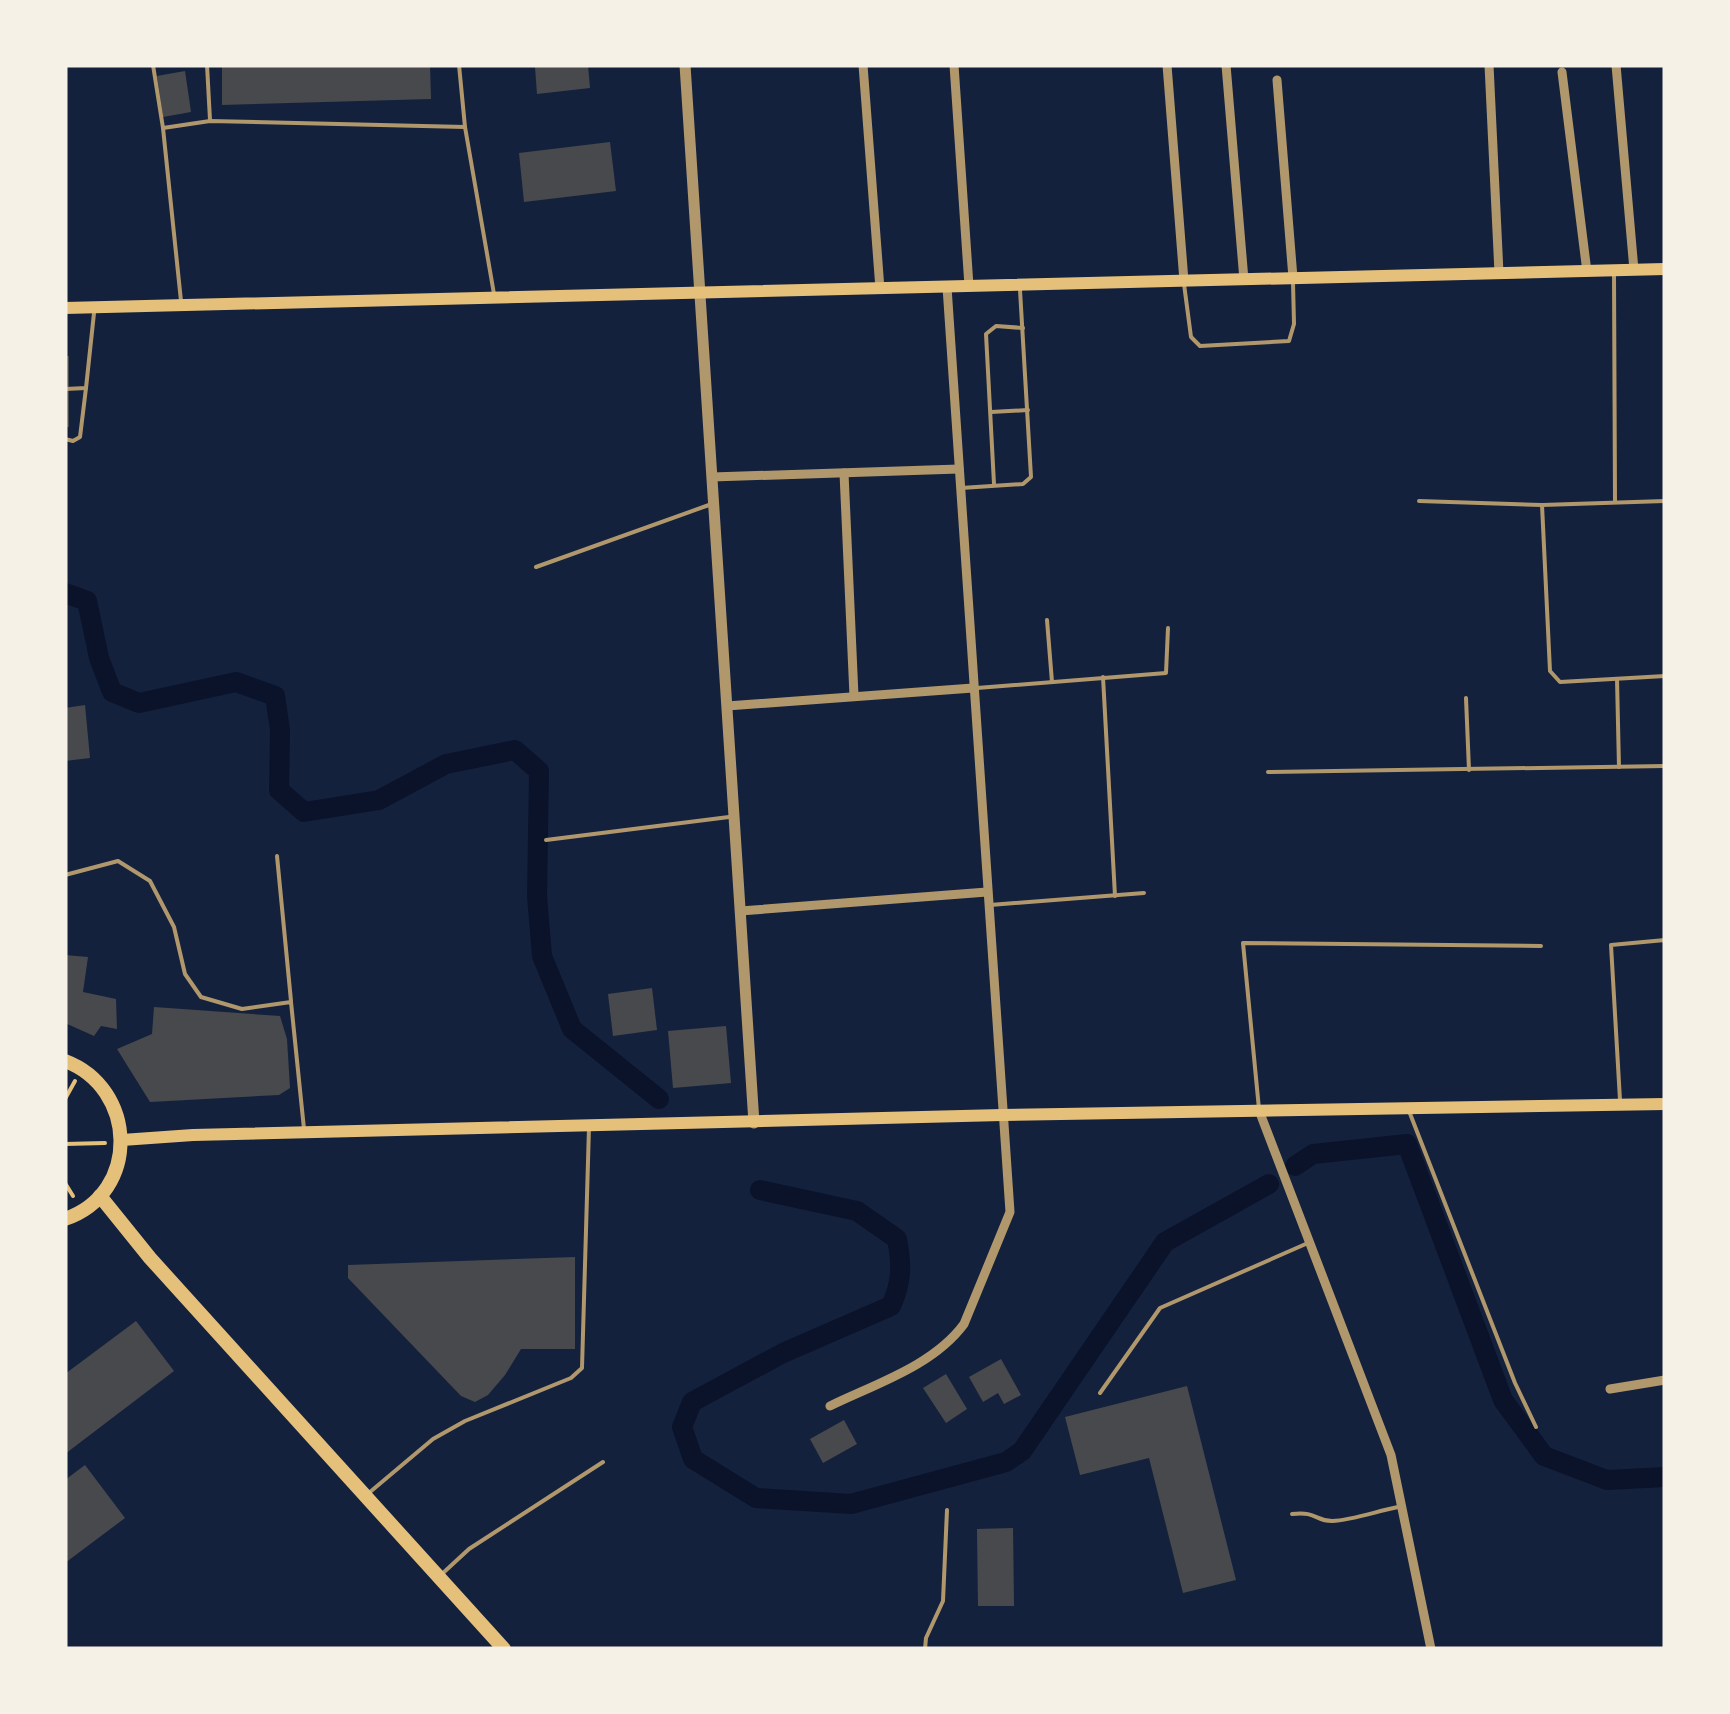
<svg xmlns="http://www.w3.org/2000/svg" width="1730" height="1714" viewBox="0 0 1730 1714" font-family="Helvetica,sans-serif">
<style>
.lines{fill:none;stroke-linecap:round;stroke-linejoin:round}
.canal{stroke:#0b132b;stroke-width:20}
.building{fill:#48494c}
.path{stroke:#e5c07b;stroke-width:4}
.service{stroke:#b1986c;stroke-width:4}
.minor{stroke:#b1986c;stroke-width:9}
.tertiary{stroke:#b1986c;stroke-width:11}
.secondary{stroke:#e5c07b;stroke-width:12}
.primary{stroke:#e5c07b;stroke-width:14}
</style>
<rect width="100%" height="100%" fill="#14213d"/>
<g class="lines">
<!-- canal -->
<g class="canal">
<polyline points="65,593 87,601 99,658 112,692 139,703 236,682 275,696 280,730 279,790 304,812 379,800 446,764 515,750 539,771 537,896 542,956 572,1029 659,1099"/>
<polyline points="1295,1166 1313,1154 1407,1144 1503,1400 1544,1456 1607,1480 1665,1477"/>
<path d="M 760,1190 L 857,1211 L 897,1239 C 902,1265 902,1282 891,1306 L 783,1353 L 692,1402 L 682,1427 L 693,1459 L 756,1498 L 851,1504 L 1006,1462 L 1022,1451 L 1165,1242 L 1269,1184"/>
</g>
</g>
<!-- building -->
<g class="building">
<polygon points="222,65 430,65 431,99 222,105"/>
<polygon points="555,65 588,65 590,88 537,94 535,67"/>
<polygon points="185,71 191,112 163,117 157,76"/>
<polygon points="610,142 616,191 524,202 519,153"/>
<rect x="65" y="356" width="4" height="71"/>
<polygon points="85,705 90,758 65,761 65,708"/>
<polygon points="65,955 88,957 83,992 116,999 117,1029 101,1026 94,1036 65,1023"/>
<polygon points="652,988 657,1030 613,1036 608,994"/>
<polygon points="154,1007 280,1016 287,1039 290,1088 279,1095 150,1102 117,1049 152,1034"/>
<polygon points="726,1026 731,1083 673,1088 668,1031"/>
<polygon points="575,1257 575,1349 521,1349 505,1375 488,1395 475,1402 461,1396 348,1278 348,1265"/>
<polygon points="136,1321 174,1371 65,1454 65,1374"/>
<polygon points="1001,1359 1021,1395 1004,1404 998,1393 983,1402 969,1377"/>
<polygon points="946,1374 967,1409 946,1423 923,1388"/>
<polygon points="1187,1386 1236,1580 1183,1593 1149,1458 1080,1475 1065,1417"/>
<polygon points="844,1420 857,1444 823,1463 810,1439"/>
<polygon points="85,1465 125,1518 65,1563 65,1480"/>
<polygon points="1013,1528 1014,1606 978,1606 977,1529"/>
</g>
<g class="lines">
<!-- path -->
<g class="path">
<polyline points="65,1099 75,1081"/>
<polyline points="65,1144 105,1143"/>
<polyline points="65,1183 73,1196"/>
</g>
<!-- service -->
<g class="service">
<polyline points="153,65 163,128"/>
<polyline points="207,65 210,120"/>
<polyline points="465,127 494,294"/>
<polyline points="1614,275 1615,501"/>
<polyline points="1184,284 1191,337 1200,346 1289,341 1294,324 1293,283"/>
<polyline points="181,301 163,128 210,121 465,127 459,65"/>
<polyline points="65,389 86,388 94,313"/>
<polyline points="991,412 1028,410"/>
<polyline points="65,439 73,441 80,437 86,388"/>
<polyline points="994,484 986,334 996,326 1023,328"/>
<polyline points="961,488 1023,484 1031,477 1020,290"/>
<polyline points="1419,501 1542,505 1665,501"/>
<polyline points="1542,505 1550,671 1560,682 1665,676"/>
<polyline points="536,567 709,505"/>
<polyline points="1047,620 1052,682"/>
<polyline points="1103,677 1115,896"/>
<polyline points="1617,679 1619,767"/>
<polyline points="977,688 1166,673 1168,628"/>
<polyline points="1466,698 1469,770"/>
<polyline points="1268,772 1665,766"/>
<polyline points="546,840 729,817"/>
<polyline points="277,856 291,1001"/>
<polyline points="65,875 118,861 150,881 174,927 185,974 201,997 242,1009 291,1002 304,1129"/>
<polyline points="990,905 1144,893"/>
<polyline points="1620,1100 1611,945 1665,940"/>
<polyline points="1259,1109 1243,943 1541,946"/>
<polyline points="1409,1111 1515,1383 1536,1427"/>
<polyline points="1100,1393 1160,1308 1308,1243"/>
<polyline points="370,1492 433,1439 465,1421 571,1378 582,1368 589,1127"/>
<path d="M 1292,1514 C 1317,1511 1315,1521 1332,1521 C 1353,1520 1377,1511 1398,1507"/>
<polyline points="443,1573 469,1549 603,1462"/>
<polyline points="925,1649 926,1638 943,1601 947,1510"/>
</g>
<!-- minor -->
<g class="minor">
<polyline points="863,65 880,289"/>
<polyline points="954,65 969,286"/>
<polyline points="1167,65 1184,281"/>
<polyline points="1226,65 1244,280"/>
<polyline points="1489,65 1499,273"/>
<polyline points="1616,65 1634,270"/>
<polyline points="1562,72 1587,272"/>
<polyline points="1277,80 1293,278"/>
<polyline points="844,473 854,696"/>
<polyline points="712,477 959,469"/>
<polyline points="727,706 973,688"/>
<polyline points="740,911 987,892"/>
<polyline points="1260,1113 1391,1455 1431,1649"/>
<polyline points="1610,1389 1665,1380"/>
<path d="M 830,1406 C 875,1384 933,1366 964,1324 L 1010,1212 L 947,287"/>
</g>
<!-- tertiary -->
<polyline class="tertiary" points="685,65 754,1123"/>
<!-- secondary -->
<g class="secondary">
<polyline points="65,308 1665,269"/>
<polyline points="122,1140 193,1135 1002,1115 1665,1104"/>
</g>
<!-- primary -->
<g class="primary">
<path d="M 65,1061 C 137,1088 141,1193 65,1219"/>
<polyline points="100,1196 150,1258 504,1649"/>
</g>
</g>
<!-- border -->
<rect width="1730" height="1714" fill="none" stroke="#f6f1e7" stroke-width="135"/>
</svg>
